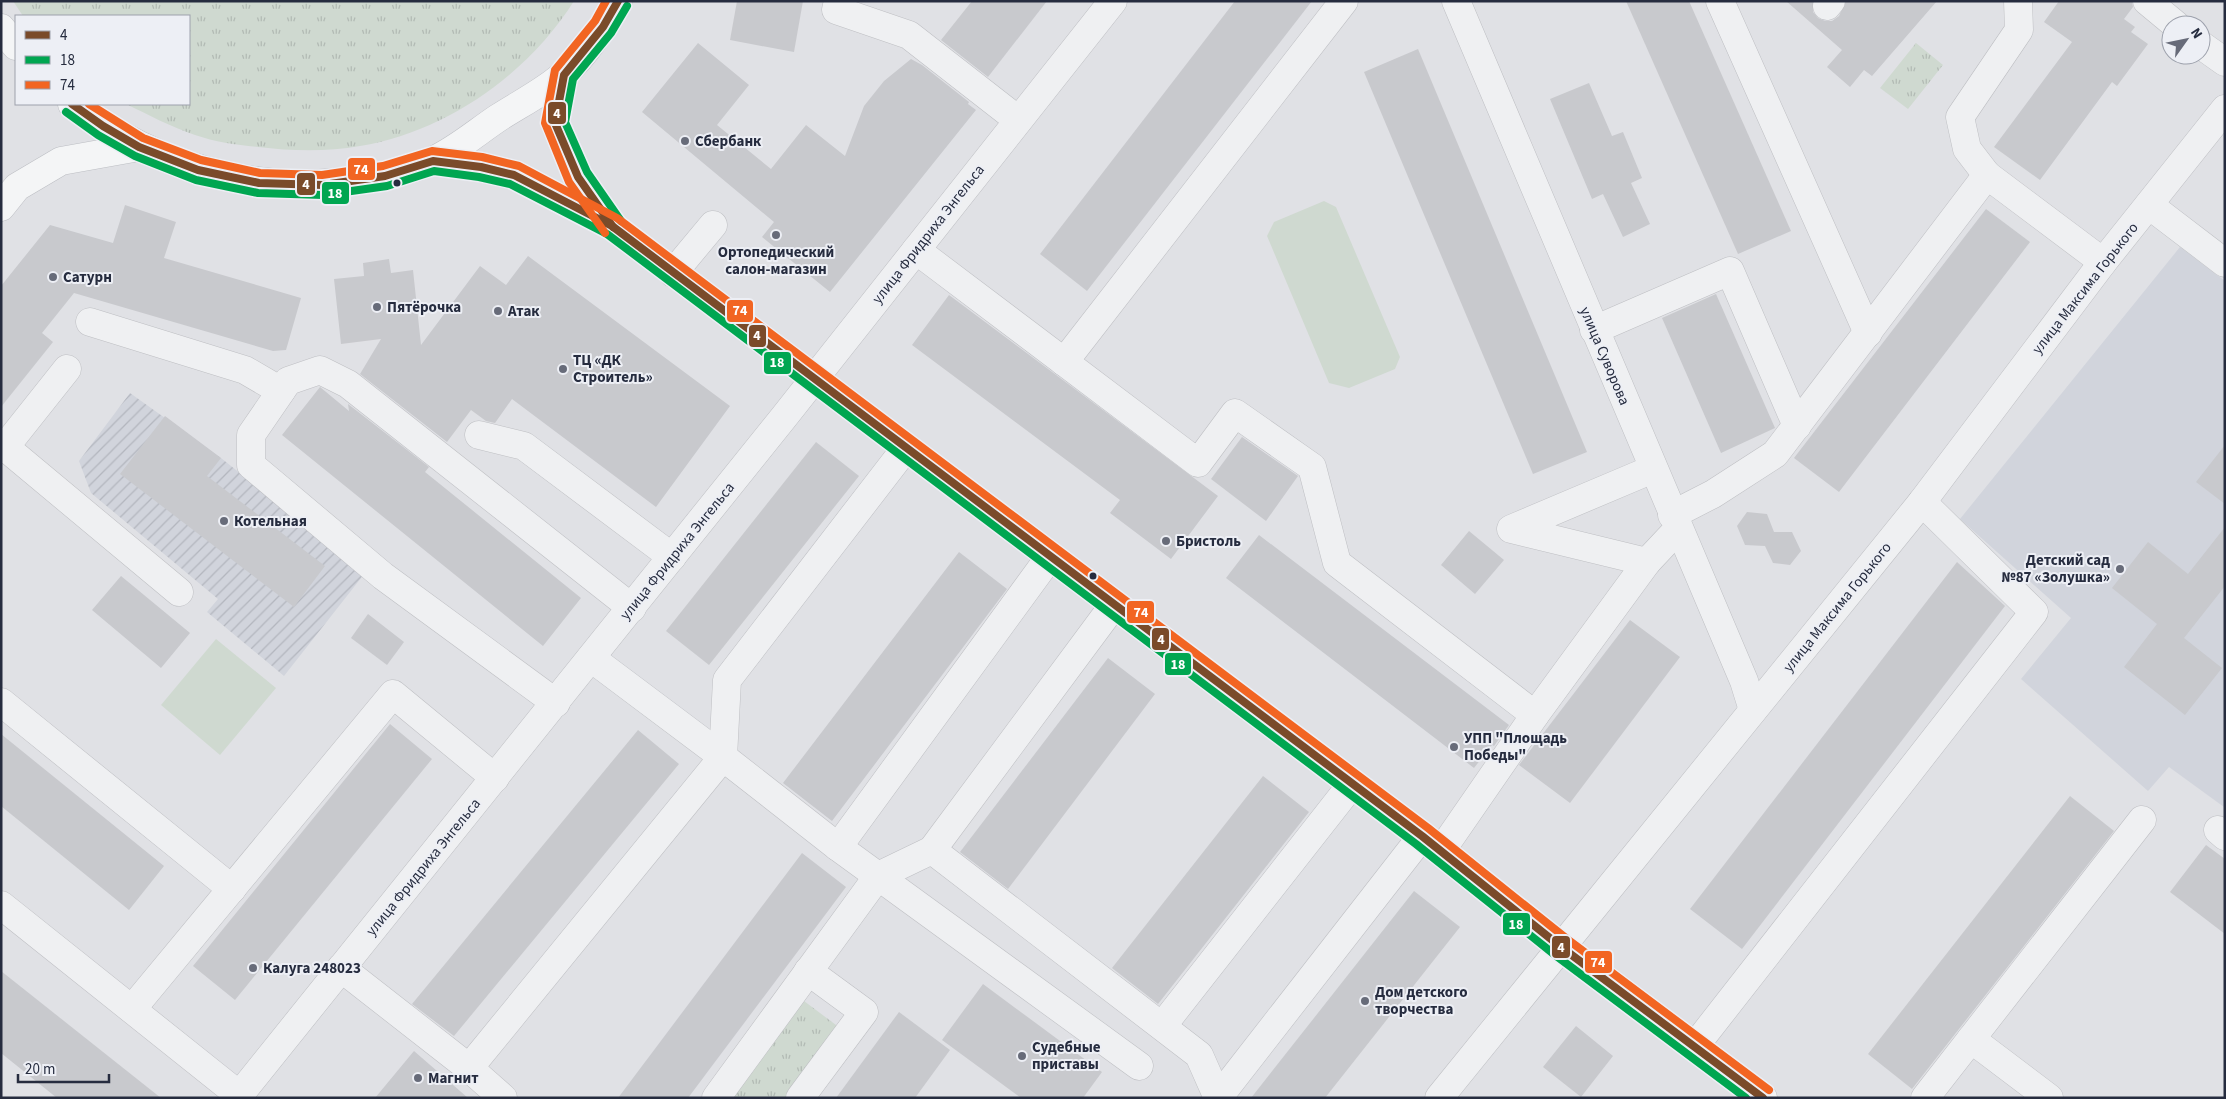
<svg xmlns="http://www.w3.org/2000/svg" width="2226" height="1099" viewBox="0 0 2226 1099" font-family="'Source Sans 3',sans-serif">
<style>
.built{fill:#d1d4dc}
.industrial{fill:url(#industrial-furrows)}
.grass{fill:url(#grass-tufts)}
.garden{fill:#cfd9d0}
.building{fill:#c8c9cd}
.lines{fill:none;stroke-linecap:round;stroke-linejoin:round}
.minor-casing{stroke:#bebfc3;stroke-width:29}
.major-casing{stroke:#bcbec3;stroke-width:29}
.minor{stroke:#eff0f2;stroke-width:28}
.major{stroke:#f4f5f6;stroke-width:28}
.bus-1-casing{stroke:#edeff5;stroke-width:11}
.bus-2-casing{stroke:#edeff5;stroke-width:11}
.bus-3-casing{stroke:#edeff5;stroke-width:11}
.bus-1{stroke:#7a4b2a;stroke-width:8}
.bus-2{stroke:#00a651;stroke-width:8}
.bus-3{stroke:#f26522;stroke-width:8}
.poi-dot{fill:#676b79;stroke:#edeff5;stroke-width:2}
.bus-dot{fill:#262c3f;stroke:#edeff5;stroke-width:2}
.labels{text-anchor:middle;stroke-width:4;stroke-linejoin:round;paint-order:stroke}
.poi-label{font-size:15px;font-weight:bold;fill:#262c3f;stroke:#edeff5;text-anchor:start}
.street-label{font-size:15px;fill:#262c3f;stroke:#edeff5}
.line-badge{stroke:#edeff5;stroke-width:2}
.badge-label{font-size:14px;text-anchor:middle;font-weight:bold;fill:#fff}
</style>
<defs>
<pattern id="industrial-furrows" width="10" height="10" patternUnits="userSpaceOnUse" patternTransform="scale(1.25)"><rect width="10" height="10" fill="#d1d4dc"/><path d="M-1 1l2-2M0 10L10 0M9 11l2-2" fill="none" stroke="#b3b6be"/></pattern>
<pattern id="grass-tufts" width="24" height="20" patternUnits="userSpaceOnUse" patternTransform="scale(1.25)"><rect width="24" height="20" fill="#cfd9d0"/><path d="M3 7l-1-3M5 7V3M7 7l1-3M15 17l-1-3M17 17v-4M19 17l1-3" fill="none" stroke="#b2bab4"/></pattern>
</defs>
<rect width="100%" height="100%" fill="#e0e1e5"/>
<!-- built -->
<polygon class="built" points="2180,247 2225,281 2224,807 2169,767 2148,791 2021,679 2071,618 1960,519"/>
<!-- industrial -->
<polygon class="industrial" points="130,393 221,458 365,573 284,676 207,612 218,599 91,493 79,461"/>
<!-- grass -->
<g class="grass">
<path d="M 13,1 L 574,1 C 528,74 446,132 360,146 C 327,152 291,151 258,147 C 237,145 215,142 195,135 C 171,127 149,115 126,104 L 189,104 L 189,16 L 23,16 Z"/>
<polygon points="1916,43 1943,65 1908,109 1880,88"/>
<polygon points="804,1001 840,1028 786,1098 730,1098"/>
</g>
<!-- garden -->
<g class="garden">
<polygon points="1324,201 1336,207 1400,357 1395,369 1349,388 1329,383 1267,236 1274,222"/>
<polygon points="216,639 276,688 220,755 161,705"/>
</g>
<!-- building -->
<g class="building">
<polygon points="737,1 803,1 794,52 730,40"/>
<polygon points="972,1 1047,1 988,77 941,40"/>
<polygon points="1235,1 1312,1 1087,291 1040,254"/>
<polygon points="1626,1 1689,1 1791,231 1738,254"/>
<polygon points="1786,1 1813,1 1813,12 1818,18 1825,21 1832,21 1839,16 1846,1 1937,1 1872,76 1864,70 1850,87 1827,67 1842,50"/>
<polygon points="2059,1 2132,1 2133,7 2124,19 2135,27 2131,32 2148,44 2117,86 2112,82 2040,180 1994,147 2072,42 2044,22"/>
<polygon points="698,43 749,85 717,125 771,169 806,125 845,156 864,106 884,81 911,59 922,65 969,102 968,104 976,110 830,292 762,237 774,222 642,112"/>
<polygon points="1418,49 1587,452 1533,474 1364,72"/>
<polygon points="1589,83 1612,136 1623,132 1642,178 1631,183 1650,224 1623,237 1603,194 1592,199 1550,99"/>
<polygon points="125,205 176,222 164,258 301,298 286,350 273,351 74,293 42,333 53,342 1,407 1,286 50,225 113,243"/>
<polygon points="1986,209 2030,242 1839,492 1794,458"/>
<polygon points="528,256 730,406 656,507 512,399 495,423 486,421 471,410 447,442 360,374 381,339 341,344 334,279 364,276 363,263 389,259 391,273 413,270 421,345 480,266 506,285"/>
<polygon points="1716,294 1775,428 1721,453 1662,318"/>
<polygon points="949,295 1218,496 1171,559 1110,513 1120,500 912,345"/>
<polygon points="320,387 349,411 348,404 429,467 425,472 581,598 543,646 282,435"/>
<polygon points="165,416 221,458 207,476 325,566 294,607 120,474"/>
<polygon points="1242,437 1298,476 1266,521 1211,479"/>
<polygon points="816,442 859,476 709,665 666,631"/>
<polygon points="2225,445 2225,504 2196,482"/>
<polygon points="1747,512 1767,514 1774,532 1792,532 1801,551 1790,565 1773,563 1765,546 1745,545 1737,526"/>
<polygon points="2225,527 2225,586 2184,638 2222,668 2185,715 2124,667 2157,624 2112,588 2148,542 2188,574"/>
<polygon points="1469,531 1504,560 1475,594 1441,565"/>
<polygon points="1259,535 1509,725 1494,746 1492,745 1474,768 1226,578"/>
<polygon points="959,552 1007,589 832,821 783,783"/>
<polygon points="1957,562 2005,606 1742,949 1690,909"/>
<polygon points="121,576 190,633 161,668 92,610"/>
<polygon points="368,614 404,642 387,665 351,638"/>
<polygon points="1630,620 1680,657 1570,803 1519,765"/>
<polygon points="1108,658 1155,694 1008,889 960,852"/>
<polygon points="390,724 432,759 235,1000 193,966"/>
<polygon points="638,730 679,764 454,1036 412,1004"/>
<polygon points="1,734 164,866 129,910 1,806"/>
<polygon points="1263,776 1309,812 1158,1004 1112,968"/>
<polygon points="2070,796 2114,831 1912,1089 1868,1054"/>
<polygon points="2206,845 2225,859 2225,934 2170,892"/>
<polygon points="802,853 846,887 688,1098 618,1098"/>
<polygon points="1414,891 1460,927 1325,1098 1251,1098"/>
<polygon points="1,971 161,1098 57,1098 1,1053"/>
<polygon points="983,984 1102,1072 1083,1098 1021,1098 942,1040"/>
<polygon points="899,1012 950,1050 915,1098 836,1098"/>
<polygon points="1576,1026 1613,1056 1581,1097 1543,1067"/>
<polygon points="414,1051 468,1098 375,1098"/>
</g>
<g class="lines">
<!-- minor casing -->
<g class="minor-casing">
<g id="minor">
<polyline points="838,1 836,10 909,35 1018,120"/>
<polyline points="1456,1 1744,681 1753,710"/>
<polyline points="1720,1 1868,333"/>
<polyline points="2147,1 2176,25"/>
<polyline points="1827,6 1831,1"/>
<polyline points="2201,45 2225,62"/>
<polyline points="1987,175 1967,149 1960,117 2019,30 2018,1"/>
<polyline points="2149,205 2225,263"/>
<polyline points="916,250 1198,463 1235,413 1312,467 1337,563 1535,715 1441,851"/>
<polyline points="673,273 713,225"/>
<polyline points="90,322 245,370 281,391"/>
<polyline points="1594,330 1730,271 1797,426"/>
<polyline points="1064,362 1344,1"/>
<polyline points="479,435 524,446 672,557"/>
<polyline points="5,447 67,369"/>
<polyline points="1,449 5,447 179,592"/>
<polyline points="905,449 727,680 723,757 838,847 1139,1066"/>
<polyline points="1672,515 1713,494 1775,454 1987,175 2103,262"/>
<polyline points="1647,562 1511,529 1653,469"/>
<polyline points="1,702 232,889"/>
<polyline points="556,703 383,576 251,465 251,435 288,381 320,370 348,384 632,608"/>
<polyline points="1535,715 1647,562 1678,529"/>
<polyline points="2218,830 2225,836"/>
<polyline points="838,847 1049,558"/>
<polyline points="932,850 1199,1055 1218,1098"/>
<polyline points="1,905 239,1095"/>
<polyline points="341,968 469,1068 723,757 591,658"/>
<polyline points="132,1009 393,694 495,778"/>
<polyline points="1163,1025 1352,784"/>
<polyline points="1971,1039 2049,1098"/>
<polyline points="1695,1046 2034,612 1922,502"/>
<polyline points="469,1068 503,1098"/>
<polyline points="237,1098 784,417 1113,1"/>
<polyline points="716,1098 878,876 932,850 1113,606"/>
<polyline points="800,1098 864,1012 808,971"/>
<polyline points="1218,1098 1422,836"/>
<polyline points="1439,1098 1922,502 2103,262 2225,109"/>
<polyline points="1925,1098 2142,820"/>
</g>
</g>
<!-- major casing -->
<g class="major-casing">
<g id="major">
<polyline points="1,28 16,46"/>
<polyline points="564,75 555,123 578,177 610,223"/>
<path d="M 72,104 C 157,166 250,195 355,180 C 381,176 408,172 432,161 C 455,151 477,132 498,118 C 518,105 549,89 564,74 C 586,54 603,27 618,1"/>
<polyline points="433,161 481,167 514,175 612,226 1422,836 1561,947 1604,978 1763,1098"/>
<polyline points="1,207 17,187 61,161 139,147"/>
</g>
</g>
<!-- minor -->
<use href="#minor" class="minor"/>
<!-- major -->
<use href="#major" class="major"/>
<!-- bus-1 casing -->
<g class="bus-1-casing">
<g id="bus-1">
<polyline points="72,104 103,126 139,147 198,170 259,183 323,185 385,176 433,161 481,167 514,175 612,226 1422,836 1561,947 1763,1098"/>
<polyline points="613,227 578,177 555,123 564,75 603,27 618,1"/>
</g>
</g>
<!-- bus-2 casing -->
<g class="bus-2-casing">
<g id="bus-2">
<polyline points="66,112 98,135 135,156 196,180 258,193 323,195 387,186 434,171 479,177 510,184 607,234 1416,844 1555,955 1746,1098"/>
<polyline points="621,221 587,172 565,122 573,79 611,33 627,6"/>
</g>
</g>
<!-- bus-3 casing -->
<g class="bus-3-casing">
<g id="bus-3">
<polyline points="89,104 143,138 201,160 260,173 322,175 383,166 432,151 482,157 519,166 617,218 1428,828 1567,939 1769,1090"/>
<polyline points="605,233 569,182 545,123 555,70 595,21 606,1"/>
</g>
</g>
<!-- bus-1 -->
<use href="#bus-1" class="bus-1"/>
<!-- bus-2 -->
<use href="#bus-2" class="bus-2"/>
<!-- bus-3 -->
<use href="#bus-3" class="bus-3"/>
</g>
<!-- markers -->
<g class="poi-dot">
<circle cx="685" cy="141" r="5"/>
<circle cx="776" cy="235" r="5"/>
<circle cx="53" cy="277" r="5"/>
<circle cx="377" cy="307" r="5"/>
<circle cx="498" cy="311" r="5"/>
<circle cx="563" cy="369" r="5"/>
<circle cx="224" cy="521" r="5"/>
<circle cx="1166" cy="541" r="5"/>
<circle cx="2120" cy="569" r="5"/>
<circle cx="1454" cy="747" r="5"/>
<circle cx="253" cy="968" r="5"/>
<circle cx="1365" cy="1001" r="5"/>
<circle cx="1022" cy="1056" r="5"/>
<circle cx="418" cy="1078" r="5"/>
</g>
<g class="bus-dot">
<circle cx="397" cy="183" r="4.5"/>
<circle cx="1093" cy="576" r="4.5"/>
</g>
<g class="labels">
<!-- poi labels -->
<g class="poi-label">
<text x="695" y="146">Сбербанк</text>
<text x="776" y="257" text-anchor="middle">Ортопедический<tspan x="776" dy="17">салон-магазин</tspan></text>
<text x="63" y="282">Сатурн</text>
<text x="387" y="312">Пятёрочка</text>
<text x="508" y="316">Атак</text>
<text x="573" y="365">ТЦ «ДК<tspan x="573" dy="17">Строитель»</tspan></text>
<text x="234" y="526">Котельная</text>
<text x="1176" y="546">Бристоль</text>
<text x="2110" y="565" text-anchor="end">Детский сад<tspan x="2110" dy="17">№87 «Золушка»</tspan></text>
<text x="1464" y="743">УПП "Площадь<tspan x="1464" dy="17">Победы"</tspan></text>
<text x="263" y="973">Калуга 248023</text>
<text x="1375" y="997">Дом детского<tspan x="1375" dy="17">творчества</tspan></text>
<text x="1032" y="1052">Судебные<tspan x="1032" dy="17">приставы</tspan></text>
<text x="428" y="1083">Магнит</text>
</g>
<!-- street labels -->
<g class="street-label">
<text transform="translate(928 234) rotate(-52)" y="5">улица Фридриха Энгельса</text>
<text transform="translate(2085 288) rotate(-52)" y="5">улица Максима Горького</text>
<text transform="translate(1605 356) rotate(67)" y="5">улица Суворова</text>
<text transform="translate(677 551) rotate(-51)" y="5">улица Фридриха Энгельса</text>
<text transform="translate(1837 607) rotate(-51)" y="5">улица Максима Горького</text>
<text transform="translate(423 867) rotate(-51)" y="5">улица Фридриха Энгельса</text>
</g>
</g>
<g class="line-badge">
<rect x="547" y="101" width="20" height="24" rx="5" fill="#7a4b2a"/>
<rect x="347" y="157" width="29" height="24" rx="5" fill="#f26522"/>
<rect x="296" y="172" width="20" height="24" rx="5" fill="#7a4b2a"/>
<rect x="321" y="181" width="29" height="24" rx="5" fill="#00a651"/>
<rect x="726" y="299" width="28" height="24" rx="5" fill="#f26522"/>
<rect x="748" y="324" width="19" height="24" rx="5" fill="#7a4b2a"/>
<rect x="763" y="351" width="29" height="24" rx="5" fill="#00a651"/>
<rect x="1126" y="600" width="29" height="24" rx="5" fill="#f26522"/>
<rect x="1151" y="627" width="19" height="24" rx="5" fill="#7a4b2a"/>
<rect x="1164" y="652" width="28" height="24" rx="5" fill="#00a651"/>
<rect x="1502" y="912" width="29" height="24" rx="5" fill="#00a651"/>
<rect x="1551" y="935" width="20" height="24" rx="5" fill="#7a4b2a"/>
<rect x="1584" y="950" width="29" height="24" rx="5" fill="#f26522"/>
</g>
<g class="badge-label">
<text x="557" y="118">4</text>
<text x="361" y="174">74</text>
<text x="306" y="189">4</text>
<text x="335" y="198">18</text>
<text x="740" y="315">74</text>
<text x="757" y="340">4</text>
<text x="777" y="367">18</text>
<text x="1141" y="617">74</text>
<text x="1161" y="644">4</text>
<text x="1178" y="669">18</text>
<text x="1516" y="929">18</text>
<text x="1561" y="952">4</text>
<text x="1598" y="967">74</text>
</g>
<!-- border -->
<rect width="2226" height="1099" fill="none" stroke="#262c3f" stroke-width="5"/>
<!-- legend -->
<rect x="15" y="15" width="175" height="90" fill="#edeff5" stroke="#9da1ac"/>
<rect x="25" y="31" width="25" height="8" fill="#7a4b2a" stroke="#9da1ac"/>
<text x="60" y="40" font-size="15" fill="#262c3f">4</text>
<rect x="25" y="56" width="25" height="8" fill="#00a651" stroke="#9da1ac"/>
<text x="60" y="65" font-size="15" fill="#262c3f">18</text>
<rect x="25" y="81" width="25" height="8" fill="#f26522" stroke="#9da1ac"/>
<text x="60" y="90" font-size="15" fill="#262c3f">74</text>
<!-- north arrow -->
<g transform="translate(2186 40) rotate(57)"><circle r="24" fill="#edeff5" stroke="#9da1ac"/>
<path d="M0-4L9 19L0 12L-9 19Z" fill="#676b79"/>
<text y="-8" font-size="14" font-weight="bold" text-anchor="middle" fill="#262c3f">N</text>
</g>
<!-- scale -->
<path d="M18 1074v8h91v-8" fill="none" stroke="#262c3f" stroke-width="2.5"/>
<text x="25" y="1074" font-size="15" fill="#262c3f" stroke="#edeff5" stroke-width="4" paint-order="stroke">20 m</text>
</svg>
